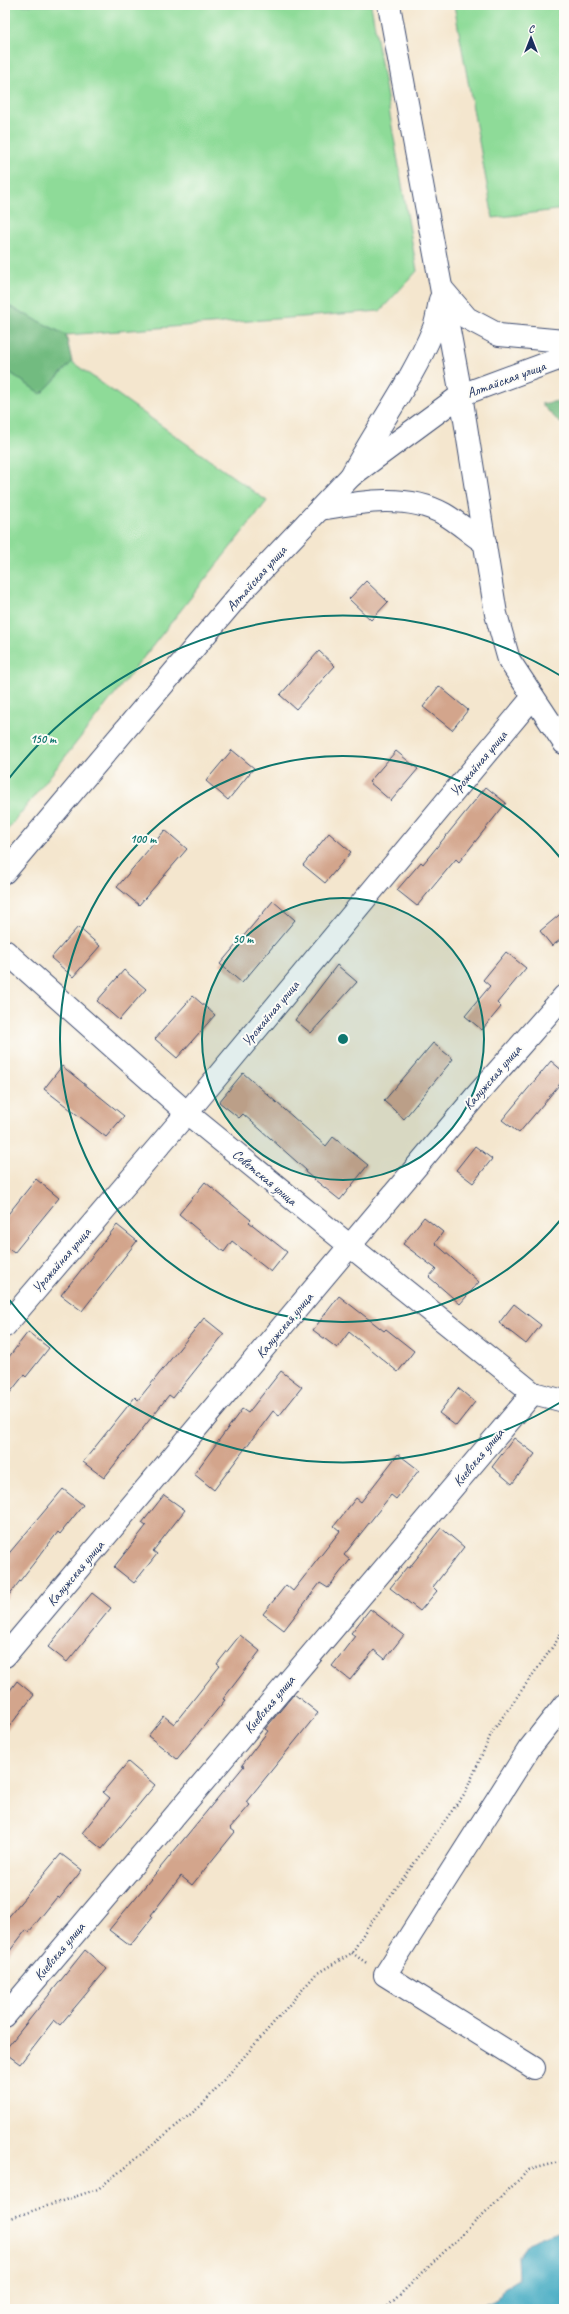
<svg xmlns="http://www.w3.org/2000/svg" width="569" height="2314" viewBox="0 0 569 2314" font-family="Caveat,sans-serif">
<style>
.green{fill:#8edb98;stroke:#54857b}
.forest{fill:#72bb80;stroke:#46756f}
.water{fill:#41a9c1;stroke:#2e6c90}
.building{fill:#d3a58c}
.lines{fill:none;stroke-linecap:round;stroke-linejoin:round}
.minor-casing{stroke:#3c4a6f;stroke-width:24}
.major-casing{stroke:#3c4a6f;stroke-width:24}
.path{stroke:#3c4a6f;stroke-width:2.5;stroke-dasharray:1 3;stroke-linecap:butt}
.minor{stroke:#fff;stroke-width:22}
.major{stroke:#fff;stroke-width:22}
.ring{fill:none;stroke:#0f766e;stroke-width:2}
.labels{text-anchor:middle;stroke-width:4;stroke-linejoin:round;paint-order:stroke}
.street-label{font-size:14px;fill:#1b2f5e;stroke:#fdfcf7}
.centre{fill:#0f766e;stroke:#fdfcf7;stroke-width:2}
.ring-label{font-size:12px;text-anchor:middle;font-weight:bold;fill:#0f766e;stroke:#fdfcf7;stroke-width:4;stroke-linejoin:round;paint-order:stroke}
</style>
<rect width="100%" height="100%" fill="#fdfcf7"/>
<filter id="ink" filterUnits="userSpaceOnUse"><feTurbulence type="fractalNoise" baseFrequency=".025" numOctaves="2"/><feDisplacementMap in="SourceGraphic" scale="8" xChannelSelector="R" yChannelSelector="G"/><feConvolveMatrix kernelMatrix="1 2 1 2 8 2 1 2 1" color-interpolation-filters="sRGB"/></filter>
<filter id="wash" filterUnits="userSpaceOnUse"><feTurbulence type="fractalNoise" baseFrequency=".012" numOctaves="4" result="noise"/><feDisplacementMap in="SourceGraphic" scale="16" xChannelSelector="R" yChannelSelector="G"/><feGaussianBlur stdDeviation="0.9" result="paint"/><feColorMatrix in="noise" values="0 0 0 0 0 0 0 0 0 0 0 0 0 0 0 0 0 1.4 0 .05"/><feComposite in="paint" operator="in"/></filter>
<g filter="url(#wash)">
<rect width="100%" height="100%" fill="#f4e6ce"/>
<!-- green -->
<g class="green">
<polygon points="5,5 371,5 417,271 380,311 66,335 7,306 5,304"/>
<polygon points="454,5 564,5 564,209 493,218"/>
<polygon points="72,362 267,501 5,833 5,369 41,394"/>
</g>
<!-- forest -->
<g class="forest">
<polygon points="5,304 66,335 72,362 41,394 5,369"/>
<polygon points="564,400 564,422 560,423 541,404"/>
</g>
<!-- water -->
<polygon class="water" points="564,2228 564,2309 482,2309 484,2305 498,2299 503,2288 518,2279 517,2257 527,2243"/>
<g id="blocks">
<!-- building -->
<g class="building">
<polygon points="366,581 388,602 371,620 349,599"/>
<polygon points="319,651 335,666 296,709 280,695"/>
<polygon points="439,686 468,710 452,730 423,707"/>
<polygon points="232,750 254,768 228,800 206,781"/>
<polygon points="396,751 418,769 391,801 369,782"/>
<polygon points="486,787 506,803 459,862 456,859 417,906 397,890 421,862 423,864"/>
<polygon points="165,830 187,849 139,905 117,887"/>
<polygon points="329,833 351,852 325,883 303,865"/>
<polygon points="273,901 295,920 242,983 220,964"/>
<polygon points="564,911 564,937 552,946 540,931"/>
<polygon points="78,927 100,946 73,977 51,958"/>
<polygon points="506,952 526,968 497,1003 501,1007 482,1030 465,1016 490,986 483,980"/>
<polygon points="337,965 357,982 311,1033 295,1020"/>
<polygon points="124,970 146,989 119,1020 97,1001"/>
<polygon points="193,996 215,1015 177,1058 155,1039"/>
<polygon points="433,1043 453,1059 404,1119 384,1101"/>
<polygon points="551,1061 564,1072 564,1079 519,1133 502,1120"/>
<polygon points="62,1066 124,1116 106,1137 44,1089"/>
<polygon points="243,1073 326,1146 333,1137 368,1165 340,1200 305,1172 306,1170 243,1114 239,1118 219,1102"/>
<polygon points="475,1146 492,1159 473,1183 456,1170"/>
<polygon points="36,1179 59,1198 14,1253 5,1246 5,1218"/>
<polygon points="205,1182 251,1220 249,1222 287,1252 271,1272 232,1241 224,1252 179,1214"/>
<polygon points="424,1217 443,1232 435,1243 479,1282 460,1304 429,1277 436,1269 403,1244"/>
<polygon points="117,1225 137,1241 82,1311 61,1295"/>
<polygon points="339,1296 384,1331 386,1329 414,1351 398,1372 349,1332 337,1348 313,1330"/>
<polygon points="514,1304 541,1325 526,1344 499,1323"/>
<polygon points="204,1318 224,1334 173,1398 169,1395 104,1478 83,1462 135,1397 138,1400"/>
<polygon points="28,1332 49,1348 26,1377 24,1375 5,1399 5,1362"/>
<polygon points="281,1371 302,1387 279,1416 273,1411 214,1490 194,1474 242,1409 248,1413"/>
<polygon points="458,1388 475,1402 456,1426 439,1413"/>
<polygon points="514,1438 535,1454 512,1484 492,1467"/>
<polygon points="398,1454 419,1470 396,1499 391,1495 344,1555 350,1560 328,1588 320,1583 284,1630 263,1614 286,1585 293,1591 340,1531 334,1526 356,1498 361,1502"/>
<polygon points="63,1489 83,1505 60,1534 58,1532 5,1600 5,1558"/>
<polygon points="164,1495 185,1510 153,1551 157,1554 134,1583 114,1567 146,1526 142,1523"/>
<polygon points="441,1528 464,1547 433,1587 437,1591 420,1611 390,1588 407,1567 409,1568"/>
<polygon points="92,1593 111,1608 67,1662 48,1647"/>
<polygon points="370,1609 404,1635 385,1659 374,1650 350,1680 332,1666 355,1636 351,1633"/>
<polygon points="240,1635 260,1651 223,1699 225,1700 177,1759 148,1736 164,1716 174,1724 220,1666 217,1664"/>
<polygon points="17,1681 34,1695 5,1732 5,1697"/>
<polygon points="294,1694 318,1713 246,1802 250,1805 230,1828 235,1832 192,1885 181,1876 151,1915 153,1917 130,1946 109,1930 244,1766 242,1765 268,1731 265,1729"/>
<polygon points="128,1762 155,1785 102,1849 82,1833 110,1798 103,1792"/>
<polygon points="61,1854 82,1870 59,1899 57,1897 29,1932 26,1930 5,1957 5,1921"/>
<polygon points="85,1950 107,1969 60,2025 54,2020 20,2064 5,2053 5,2050"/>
</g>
</g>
</g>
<g filter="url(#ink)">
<use href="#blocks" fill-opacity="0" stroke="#3c4a6f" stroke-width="1"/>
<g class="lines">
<!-- minor casing -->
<g class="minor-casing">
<g id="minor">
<polyline points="389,5 461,395 496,614 509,660 564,743"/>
<polyline points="443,290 467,318 499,335 564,341"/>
<path d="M 351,476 C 377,427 412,381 433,330 C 437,321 438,310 440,300"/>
<path d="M 320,509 C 360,502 407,493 444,514 C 458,522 471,534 485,543"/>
<polyline points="5,951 187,1113 350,1246 533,1393 564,1401"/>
<polyline points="5,1326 187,1113 533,697"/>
<polyline points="5,1656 475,1097 564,996"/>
<polyline points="5,2016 533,1393"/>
<polyline points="534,2068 385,1975 529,1749 564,1705"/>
</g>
</g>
<!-- major casing -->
<g class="major-casing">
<polyline id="major" points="5,872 244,589 351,476 461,395 564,357"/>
</g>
<!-- path -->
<g class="path">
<polyline points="352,1953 368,1964"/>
<polyline points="5,2218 8,2219 98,2189 202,2105 316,1974 352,1953 367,1928 465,1793 492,1732 556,1642 564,1627"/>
<polyline points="385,2309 529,2170 564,2161"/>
</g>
<!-- minor -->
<use href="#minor" class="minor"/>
<!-- major -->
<use href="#major" class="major"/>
</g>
</g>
<!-- distance rings -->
<circle cx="343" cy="1039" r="141" fill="#0f766e" fill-opacity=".12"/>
<g class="ring">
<circle cx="343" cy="1039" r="141"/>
<path d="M563 1217A283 283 0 1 1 563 861"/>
<path d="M561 1402A424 424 0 0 1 7 1297M7 781A424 424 0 0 1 561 676"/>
</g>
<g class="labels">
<!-- street labels -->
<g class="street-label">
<text transform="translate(506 379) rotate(-20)" y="5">Алтайская улица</text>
<text transform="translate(256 578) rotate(-48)" y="5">Алтайская улица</text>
<text transform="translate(478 763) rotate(-50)" y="5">Урожайная улица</text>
<text transform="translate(270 1013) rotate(-50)" y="5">Урожайная улица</text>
<text transform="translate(492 1077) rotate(-49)" y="5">Калужская улица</text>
<text transform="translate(265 1177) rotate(40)" y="5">Советская улица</text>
<text transform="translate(61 1260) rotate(-49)" y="5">Урожайная улица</text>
<text transform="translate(284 1325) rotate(-50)" y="5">Калужская улица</text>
<text transform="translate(478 1457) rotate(-50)" y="5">Киевская улица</text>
<text transform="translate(75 1573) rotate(-50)" y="5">Калужская улица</text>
<text transform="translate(269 1704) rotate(-50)" y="5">Киевская улица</text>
<text transform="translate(59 1951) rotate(-50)" y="5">Киевская улица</text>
</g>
</g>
<circle cx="343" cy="1039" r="6" class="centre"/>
<g class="ring-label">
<text x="43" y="743">150 m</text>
<text x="143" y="843">100 m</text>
<text x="243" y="943">50 m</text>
</g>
<!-- margin -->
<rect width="569" height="2314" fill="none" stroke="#fdfcf7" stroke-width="20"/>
<!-- north arrow -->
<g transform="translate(531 38)" stroke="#fdfcf7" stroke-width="3" paint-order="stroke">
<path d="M0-3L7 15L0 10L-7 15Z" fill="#1b2f5e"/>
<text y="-6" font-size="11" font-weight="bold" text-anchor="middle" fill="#1b2f5e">С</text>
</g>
</svg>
